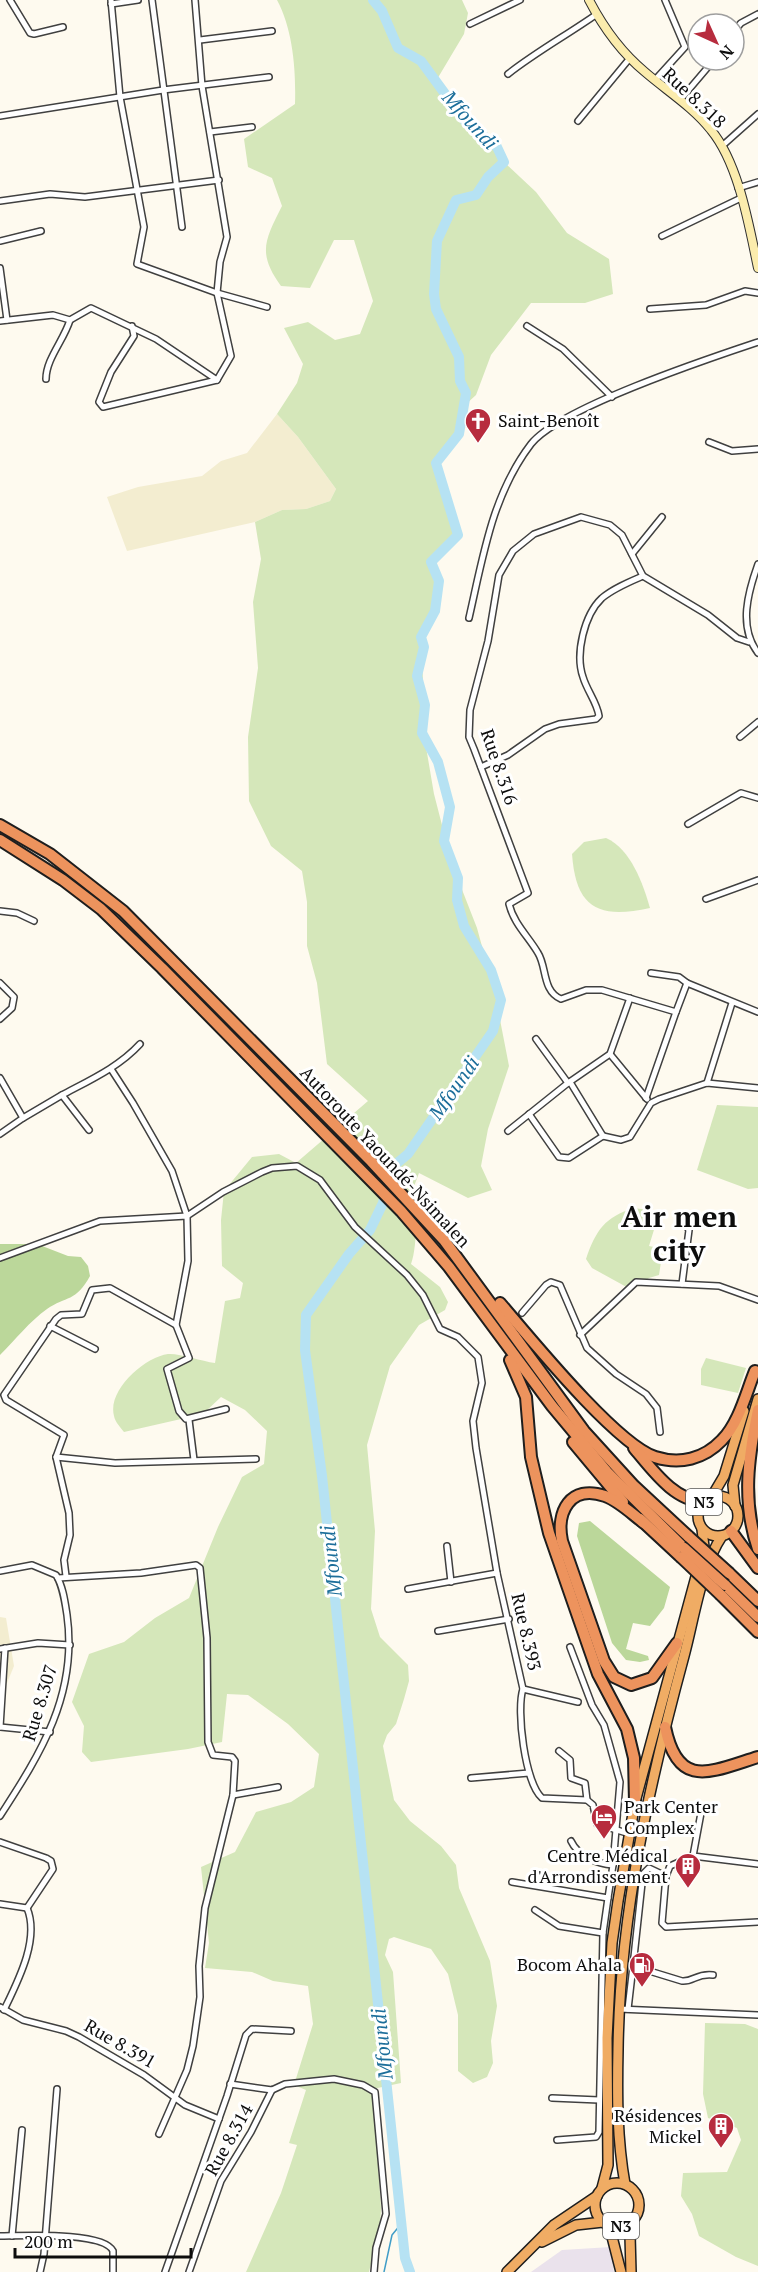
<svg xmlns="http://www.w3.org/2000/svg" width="758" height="2272" viewBox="0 0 758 2272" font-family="'PT Serif',serif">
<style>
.industrial{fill:#eae2ec}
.farmland{fill:#f3edd0}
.green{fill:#d5e7ba}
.forest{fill:#bbd79a}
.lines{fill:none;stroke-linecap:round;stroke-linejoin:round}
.stream{stroke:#409dc7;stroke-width:1.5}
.river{stroke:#b6e2f3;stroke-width:10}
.minor-casing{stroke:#404040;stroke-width:8}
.secondary-casing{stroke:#2f2f2f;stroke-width:10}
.trunk-casing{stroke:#1e1e1e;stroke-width:12}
.motorway-casing{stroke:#1e1e1e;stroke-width:14}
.minor{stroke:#fff;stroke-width:5}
.secondary{stroke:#fbecad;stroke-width:8}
.trunk{stroke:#f0ac64;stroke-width:9}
.motorway{stroke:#ed935d;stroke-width:10}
.motorway-bridge-casing{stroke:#1e1e1e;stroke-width:14;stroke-linecap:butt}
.motorway-bridge{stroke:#ed935d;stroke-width:10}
.labels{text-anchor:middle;stroke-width:6;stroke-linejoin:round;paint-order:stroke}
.shield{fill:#fff;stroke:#565656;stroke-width:1.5}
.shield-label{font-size:16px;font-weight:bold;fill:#0d0d0d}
.street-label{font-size:18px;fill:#0d0d0d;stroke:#fff}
.poi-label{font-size:18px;fill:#0d0d0d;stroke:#fff;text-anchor:end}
.water-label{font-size:20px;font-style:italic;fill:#1c6e9a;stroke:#fff}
.town-label{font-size:30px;font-weight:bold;fill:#0d0d0d;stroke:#fff}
</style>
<rect width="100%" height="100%" fill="#fefaef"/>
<!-- industrial -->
<polygon class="industrial" points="611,2247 614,2272 531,2272 562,2250"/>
<!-- farmland -->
<g class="farmland">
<polygon points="277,414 298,437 336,489 330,501 306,509 282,510 255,522 127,551 107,497 138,487 202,476 221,461 247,453"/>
<polygon points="0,1617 6,1618 14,1666 0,1700"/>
</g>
<!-- green -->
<g class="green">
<path d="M 277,0 L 462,0 L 468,13 L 464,34 L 436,81 L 465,121 L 497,147 L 504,162 L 536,192 L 567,233 L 609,259 L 613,294 L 585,303 L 531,303 L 491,355 L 476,395 L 464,406 L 459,434 L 436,463 L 458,535 L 431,562 L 439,581 L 435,611 L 421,637 L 426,747 L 434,794 L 452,864 L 477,928 L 495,994 L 509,1066 L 488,1129 L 481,1166 L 492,1190 L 468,1198 L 419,1173 L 413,1189 C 418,1203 417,1249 411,1264 L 440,1287 L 448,1302 L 445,1310 L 419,1325 L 390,1366 L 367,1445 L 375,1531 L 371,1609 L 380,1637 L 408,1665 L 409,1681 L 404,1699 L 396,1724 L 387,1735 L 383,1746 L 394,1800 L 410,1821 L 441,1846 L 456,1865 L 459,1888 L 490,1961 L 497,2006 L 491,2041 L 493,2063 L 487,2077 L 473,2083 L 458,2071 L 458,2015 L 448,1974 L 431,1949 L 394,1937 L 389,1939 L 385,1955 L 393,1972 L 401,2083 L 373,2089 L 381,2208 L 380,2226 L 369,2272 L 246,2272 L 281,2193 L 297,2145 L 289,2143 L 306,2090 L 294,2085 L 313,2024 L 308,1986 L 273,1981 L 252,1972 L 205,1968 L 209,1943 L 201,1867 L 235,1852 L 256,1812 L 291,1802 L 314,1787 L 319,1754 L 288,1724 L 248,1695 L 227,1694 L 222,1742 L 188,1749 L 91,1762 L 82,1752 L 84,1726 L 72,1702 L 89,1654 L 124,1642 L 155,1618 L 189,1598 L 218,1527 L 242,1477 L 264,1464 L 267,1431 L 245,1410 L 221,1397 L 203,1414 L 124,1432 C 121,1428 115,1422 114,1416 C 107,1390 145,1357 168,1354 C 179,1353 201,1361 215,1363 L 225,1301 L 240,1298 L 243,1283 L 222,1266 L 221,1220 L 224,1191 L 252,1157 L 279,1154 L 296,1163 L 368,1101 L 327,1064 L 317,983 L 307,946 L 307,902 L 302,871 L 271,846 L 249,801 L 248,737 L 258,668 L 253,602 L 261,559 L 255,522 L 282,510 L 306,509 L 330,501 L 336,489 L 298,437 L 277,414 L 297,383 L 303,364 L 284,328 L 308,322 L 335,340 L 360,334 L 373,301 L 354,240 L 334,240 L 310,288 L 281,286 C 257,253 265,240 282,206 L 272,178 L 248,167 L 244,139 L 295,104 C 296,70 293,30 277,0 Z"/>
<path d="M 606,838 C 631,849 643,884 650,908 C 599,919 576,909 572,854 L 584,842 Z"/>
<polygon points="717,1105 758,1107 758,1188 748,1189 697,1170"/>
<path d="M 634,1208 L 655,1211 L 657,1220 L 649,1246 L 663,1249 L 659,1275 L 649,1278 L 632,1290 L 592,1268 L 586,1259 C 596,1230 605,1217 634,1208 Z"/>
<polygon points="706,1358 746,1368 738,1393 701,1385 701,1369"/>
<polygon points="705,2023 745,2024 758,2029 758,2266 736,2257 699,2236 692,2214 681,2196 683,2173 727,2172 741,2140 737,2128 708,2118 703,2094"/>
</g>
<!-- forest -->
<g class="forest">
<path d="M 0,1244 L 37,1244 L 68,1256 L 81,1257 L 88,1266 L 90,1276 C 76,1302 66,1296 47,1309 C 30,1321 15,1340 0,1355 Z"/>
<polygon points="590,1521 670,1587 664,1608 650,1626 633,1623 626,1649 648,1656 649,1660 640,1662 626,1660 612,1643 577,1536 579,1523"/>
</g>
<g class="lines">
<!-- stream -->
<polyline class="stream" points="384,2272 392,2235 401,2224"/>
<!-- river -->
<polyline class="river" points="373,0 382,11 398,48 421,61 465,121 497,147 504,162 488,177 476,195 456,200 437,241 434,294 436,309 459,357 460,381 466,393 459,434 436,463 458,535 431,562 439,581 435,611 421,637 424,647 417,676 425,705 422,733 438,762 450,807 444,841 458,878 457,900 464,926 491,970 501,1000 493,1031 408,1154 390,1169 383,1203 370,1230 349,1254 306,1315 305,1350 322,1476 405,2258 410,2272"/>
<!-- minor casing -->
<g class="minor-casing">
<g id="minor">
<polyline points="10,0 30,33 34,34 63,27"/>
<polyline points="111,0 120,97 144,227 137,264 217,293 267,307"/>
<polyline points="152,0 182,227"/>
<polyline points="111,4 138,0"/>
<polyline points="470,24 520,0"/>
<polyline points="734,31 741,23 758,14"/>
<polyline points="200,40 272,31"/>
<path d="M 508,74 C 536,52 567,35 597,14"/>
<polyline points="655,80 685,47 665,0"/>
<polyline points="680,100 714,60"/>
<polyline points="0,116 163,90 269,77"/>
<polyline points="578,121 630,58"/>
<polyline points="210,132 252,127"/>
<polyline points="722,146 758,114"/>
<polyline points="738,188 758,182"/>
<polyline points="0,201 50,194 85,197 219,180"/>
<polyline points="662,236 741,198"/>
<polyline points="0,241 41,231"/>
<polyline points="0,268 7,320"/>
<polyline points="650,309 706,305 745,291 758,293"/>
<polyline points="0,321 53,315 70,320 91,308 156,339 217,380"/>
<polyline points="132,326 134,336 111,372 99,402 103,407 217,380 231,356 217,293 220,262 227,237 202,86 195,0"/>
<polyline points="527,326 563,349 612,397"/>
<path d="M 46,379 C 46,359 64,340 70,320"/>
<polyline points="709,442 732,451 758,449"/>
<polyline points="632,554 662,517"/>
<path d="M 758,564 C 748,592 738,627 758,653"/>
<path d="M 469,618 C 483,557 492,495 531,444 C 559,408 710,358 758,342"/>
<path d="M 749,642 L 737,638 L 708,615 L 643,576 L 622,535 L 610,525 L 581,517 L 534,534 L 513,551 L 499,575 L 488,641 L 470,710 L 469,737 L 474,749 L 528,893 L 509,904 C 514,924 528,936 538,953 C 547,967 542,991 561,999 L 586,990 L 602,990 L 676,1012 L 687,983 L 758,1012"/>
<polyline points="740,737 758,722"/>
<path d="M 481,767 L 508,755 L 545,729 L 559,724 L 596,719 L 599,716 C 597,702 587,691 583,677 C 575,654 584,615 602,598 C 614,588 629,582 643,576"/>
<polyline points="688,824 741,793 758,798"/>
<polyline points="706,899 758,880"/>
<polyline points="0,911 17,913 34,921"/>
<polyline points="651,973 679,977 687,983"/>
<polyline points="0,983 14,997 12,1008 0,1019"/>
<polyline points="536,1039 568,1083"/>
<polyline points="610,1054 647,1099"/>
<path d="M 111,1069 L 133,1103 L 172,1171 L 187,1216 L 223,1192 L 262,1172 L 272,1168 L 297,1166 L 320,1180 L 355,1227 L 407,1275 L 423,1295 L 440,1329 L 458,1337 L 478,1357 L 482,1383 L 473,1421 L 476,1448 L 497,1573 L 523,1689 C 516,1710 525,1783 542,1798 L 587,1800 L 593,1805 L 597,1824 L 630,1834"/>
<polyline points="0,1078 23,1118 62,1095 89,1130"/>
<polyline points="570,1082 603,1136"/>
<polyline points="707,1083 732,1003"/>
<path d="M 62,1095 C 90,1080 119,1067 140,1044"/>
<polyline points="646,1098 676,1012"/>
<polyline points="529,1114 559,1157 569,1158 603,1136 621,1140 630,1137 651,1103 659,1099 707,1083 758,1088"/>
<polyline points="508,1131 568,1083 610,1054 630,998"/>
<polyline points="0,1134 23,1118"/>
<polyline points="0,1258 100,1221 187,1216 188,1261 176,1325 189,1358 167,1369 179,1411 186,1419 226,1409"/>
<polyline points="682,1284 689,1230 687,1227"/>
<polyline points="522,1313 546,1285 551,1282 560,1285 587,1348 616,1374 646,1394 657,1408 660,1432"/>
<polyline points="50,1326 95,1349"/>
<polyline points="580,1335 636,1282 719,1286 758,1300"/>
<polyline points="189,1420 194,1460"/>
<polyline points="56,1457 115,1463 256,1459"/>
<polyline points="447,1546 451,1582"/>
<path d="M 0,1571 L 32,1565 L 56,1575 C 63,1586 65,1602 67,1615 C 78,1694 41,1753 0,1816"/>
<polyline points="66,1576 64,1560 70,1535 69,1513 56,1457 64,1435 6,1400 4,1395 56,1319 61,1315 82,1314 92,1290 110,1288 176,1325"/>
<polyline points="58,1578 141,1573 196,1565 200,1568 207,1638 208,1742 213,1755 232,1757 235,1761 233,1795 278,1787"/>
<polyline points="408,1589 497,1573"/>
<polyline points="438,1631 509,1619"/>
<path d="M 570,1647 L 592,1705 L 604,1725 L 620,1782 L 613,1865 C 597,1864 578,1856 571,1841"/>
<polyline points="0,1649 38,1643 70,1645"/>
<polyline points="523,1689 578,1702"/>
<polyline points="0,1727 5,1648"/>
<polyline points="0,1727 50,1732"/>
<polyline points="559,1751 570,1760 571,1778 585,1783 587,1800"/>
<polyline points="471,1778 529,1773"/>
<polyline points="0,1842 46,1858 51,1861 53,1869 27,1908 0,1904"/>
<polyline points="693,1856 701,1813"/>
<polyline points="666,1876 670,1866 693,1856 758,1864"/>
<polyline points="512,1882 608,1898 613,1865"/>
<polyline points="535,1910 559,1926 603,1933"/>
<polyline points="633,1966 643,1874 649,1868 666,1876 662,1923 666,1927 758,1922"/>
<polyline points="0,2007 23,2020 66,2031 79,2037 144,2075 185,2105 219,2119"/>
<polyline points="619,2009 758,2015"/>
<path d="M 628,2009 L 633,1966 L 682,1981 C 694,1982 696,1973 713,1975"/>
<path d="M 4,2010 C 18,1981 40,1939 27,1908"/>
<polyline points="230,2084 272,2090 285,2084 334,2079 363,2085 375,2092 386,2214 376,2248 374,2272"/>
<polyline points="552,2098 599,2100"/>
<polyline points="159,2134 187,2070 193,2046 200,1997 199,1966 205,1908 233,1795"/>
<polyline points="557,2140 596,2137 599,2132 603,1933 608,1898"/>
<path d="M 0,2236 C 20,2236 104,2231 113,2251 L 113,2272"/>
<polyline points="12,2236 22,2130"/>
<polyline points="40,2272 44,2254 57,2089"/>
<polyline points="165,2272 227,2096 246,2035 252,2029 291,2031"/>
<polyline points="189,2272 221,2181 251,2132 272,2090"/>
</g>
</g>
<!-- secondary casing -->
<g class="secondary-casing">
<path id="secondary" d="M 589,0 C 603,27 622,53 645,72 C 667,91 693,107 711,130 C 739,164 749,226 758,268"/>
</g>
<!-- trunk casing -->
<g class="trunk-casing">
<g id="trunk">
<circle cx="718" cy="1516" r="20"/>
<polyline points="711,1498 724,1476 744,1411"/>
<polyline points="735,1506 733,1485 758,1399"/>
<circle cx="617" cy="2205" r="22"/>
<path d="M 625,2184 C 617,2139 617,2095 618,2049 C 620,1914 649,1785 684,1656 C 694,1619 701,1567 722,1536"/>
<polyline points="602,2188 608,2165 607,2038 612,1943 618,1901 635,1802 704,1547 702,1529"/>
<polyline points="609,2225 621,2272"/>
<polyline points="542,2242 576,2225 603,2222"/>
<polyline points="507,2272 554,2225 597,2196"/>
<polyline points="631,2272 630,2235 633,2220"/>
</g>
</g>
<!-- motorway casing -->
<g class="motorway-casing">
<g id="motorway">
<polyline points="0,825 50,854 123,911 371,1161 444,1240 584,1431 634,1486 689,1537"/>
<polyline points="0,840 63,880 101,909 162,968 401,1211 449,1267 552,1406 607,1472 684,1548"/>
<path d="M 500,1303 C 530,1338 616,1444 655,1457 C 680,1465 704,1459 722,1440 C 739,1423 746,1393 755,1371"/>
<polyline points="510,1360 526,1397 531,1457 549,1533 598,1674 627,1729 634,1758 635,1802"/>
<path d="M 758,1410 C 748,1458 742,1502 758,1549"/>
<polyline points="573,1442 623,1502"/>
<path d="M 634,1448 C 651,1468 676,1504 706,1501"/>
<polyline points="640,1519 681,1557"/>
<path d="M 644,1523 C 632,1514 619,1501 605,1496 C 570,1484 556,1512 562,1541 L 604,1661 L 614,1677 L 631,1685 L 652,1678 L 677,1643"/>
<polyline points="731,1531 758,1568"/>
<polyline points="729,1573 758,1601"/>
<polyline points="725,1585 758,1617"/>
<polyline points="721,1595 758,1632"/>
<path d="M 665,1727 C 678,1790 710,1772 758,1757"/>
</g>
</g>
<!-- minor -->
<use href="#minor" class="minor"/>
<!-- secondary -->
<use href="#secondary" class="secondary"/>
<!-- trunk -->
<use href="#trunk" class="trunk"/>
<!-- motorway -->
<use href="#motorway" class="motorway"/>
<!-- motorway-bridge casing -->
<g class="motorway-bridge-casing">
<g id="motorway-bridge">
<polyline points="689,1537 729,1573"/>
<polyline points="684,1548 725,1585"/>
<polyline points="681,1557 721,1595"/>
</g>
</g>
<!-- motorway-bridge -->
<use href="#motorway-bridge" class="motorway-bridge"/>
</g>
<!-- icons -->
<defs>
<g id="church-pin" transform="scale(1.35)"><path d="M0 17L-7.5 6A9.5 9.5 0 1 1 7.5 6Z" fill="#b72c3e" stroke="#fff"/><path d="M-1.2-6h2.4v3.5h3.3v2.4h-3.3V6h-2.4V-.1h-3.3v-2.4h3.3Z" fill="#fff"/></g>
<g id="hotel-pin" transform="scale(1.35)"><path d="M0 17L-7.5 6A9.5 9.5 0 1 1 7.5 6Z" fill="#b72c3e" stroke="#fff"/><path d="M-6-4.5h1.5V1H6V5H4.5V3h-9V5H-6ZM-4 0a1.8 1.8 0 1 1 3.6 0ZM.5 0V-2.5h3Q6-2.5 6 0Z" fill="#fff"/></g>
<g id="building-pin" transform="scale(1.35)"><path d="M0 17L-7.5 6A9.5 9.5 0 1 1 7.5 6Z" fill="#b72c3e" stroke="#fff"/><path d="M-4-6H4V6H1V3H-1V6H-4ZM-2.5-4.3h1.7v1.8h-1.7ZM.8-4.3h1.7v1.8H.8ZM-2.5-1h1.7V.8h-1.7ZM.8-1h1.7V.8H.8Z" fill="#fff"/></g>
<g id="fuel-pin" transform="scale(1.35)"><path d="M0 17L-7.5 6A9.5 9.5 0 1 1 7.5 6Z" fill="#b72c3e" stroke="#fff"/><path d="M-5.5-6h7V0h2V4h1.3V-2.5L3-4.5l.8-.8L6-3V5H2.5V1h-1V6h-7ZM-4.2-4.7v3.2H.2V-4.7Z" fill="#fff"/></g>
</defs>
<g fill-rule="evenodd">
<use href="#church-pin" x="478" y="421"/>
<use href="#hotel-pin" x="604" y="1817"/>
<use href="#building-pin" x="688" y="1866"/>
<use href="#fuel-pin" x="642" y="1965"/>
<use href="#building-pin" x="721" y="2126"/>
</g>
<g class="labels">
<!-- shield labels -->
<g class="shield">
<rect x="686" y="1489" width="36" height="26" rx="4.5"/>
<rect x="603" y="2213" width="36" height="26" rx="4.5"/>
</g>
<g class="shield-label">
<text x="704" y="1508">N3</text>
<text x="621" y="2232">N3</text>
</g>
<!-- street labels -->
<g class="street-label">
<text transform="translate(694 98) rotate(43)" y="6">Rue 8.318</text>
<text transform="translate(499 767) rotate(71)" y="6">Rue 8.316</text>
<text transform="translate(385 1157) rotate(47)" y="6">Autoroute Yaoundé-Nsimalen</text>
<text transform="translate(526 1632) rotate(77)" y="6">Rue 8.393</text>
<text transform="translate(40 1703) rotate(-73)" y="6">Rue 8.307</text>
<text transform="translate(120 2044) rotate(30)" y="6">Rue 8.391</text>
<text transform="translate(229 2140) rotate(-61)" y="6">Rue 8.314</text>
</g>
<!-- poi labels -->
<g class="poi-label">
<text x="498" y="427" text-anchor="start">Saint-Benoît</text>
<text x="624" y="1813" text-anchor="start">Park Center<tspan x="624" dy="21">Complex</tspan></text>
<text x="668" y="1862">Centre Médical<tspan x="668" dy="21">d'Arrondissement</tspan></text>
<text x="622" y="1971">Bocom Ahala</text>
<text x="702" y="2122">Résidences<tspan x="702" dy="21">Mickel</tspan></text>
</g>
<!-- water labels -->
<g class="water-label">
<text transform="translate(470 120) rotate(48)" y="7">Mfoundi</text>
<text transform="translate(454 1088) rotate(-55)" y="7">Mfoundi</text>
<text transform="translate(331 1561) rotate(-96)" y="7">Mfoundi</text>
<text transform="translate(382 2044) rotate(-96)" y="7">Mfoundi</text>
</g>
<!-- town labels -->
<g class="town-label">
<text x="679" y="1227">Air men<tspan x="679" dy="34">city</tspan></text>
</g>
</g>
<!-- north arrow -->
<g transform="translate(716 42) rotate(135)"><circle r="28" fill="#ffffff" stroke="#9e9e9e" stroke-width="1.5"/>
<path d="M0-4.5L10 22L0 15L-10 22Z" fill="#b72c3e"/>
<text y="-9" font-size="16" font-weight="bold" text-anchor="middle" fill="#0d0d0d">N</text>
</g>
<!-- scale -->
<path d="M15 2248v9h176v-9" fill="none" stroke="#0d0d0d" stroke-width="3"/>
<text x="24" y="2248" font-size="18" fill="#0d0d0d" stroke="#ffffff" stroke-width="4.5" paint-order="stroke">200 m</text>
</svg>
